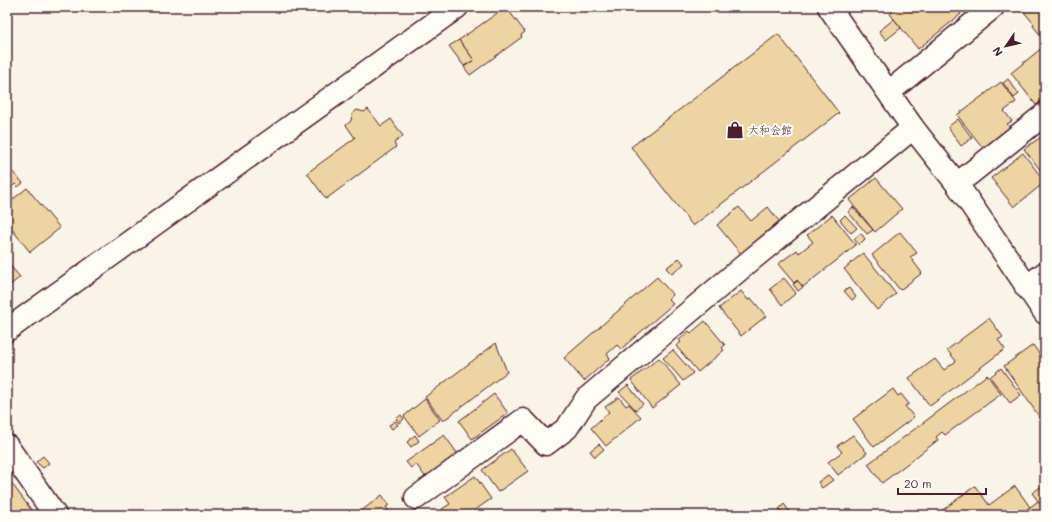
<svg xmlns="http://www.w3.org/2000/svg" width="1052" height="522" viewBox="0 0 1052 522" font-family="Mali,'Klee One',sans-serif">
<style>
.building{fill:#edd4a3;stroke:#4a1f2b}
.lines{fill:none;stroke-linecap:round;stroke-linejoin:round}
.minor-casing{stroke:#4a1f2b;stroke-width:25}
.minor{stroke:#fdfcf7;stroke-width:22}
.labels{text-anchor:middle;stroke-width:4;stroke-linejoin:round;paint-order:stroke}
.poi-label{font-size:11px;fill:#4a1f2b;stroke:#fdfcf7;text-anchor:start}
</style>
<rect width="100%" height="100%" fill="#faf4e6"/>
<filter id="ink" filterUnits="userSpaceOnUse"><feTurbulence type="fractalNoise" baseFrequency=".025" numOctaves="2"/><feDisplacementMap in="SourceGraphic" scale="8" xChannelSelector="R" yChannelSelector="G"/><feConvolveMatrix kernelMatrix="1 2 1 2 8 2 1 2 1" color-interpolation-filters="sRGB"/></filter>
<g filter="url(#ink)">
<!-- building -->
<g class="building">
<polygon points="506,7 525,32 521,35 522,37 470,75 464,67 474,60 459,40"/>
<polygon points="899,7 955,7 961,14 918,49 890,14"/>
<polygon points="1020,7 1045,7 1045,41 1033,26 1034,24"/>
<polygon points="894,19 901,28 886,40 879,31"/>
<polygon points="778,34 839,113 693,226 631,147"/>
<polygon points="459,40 474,60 464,66 449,46"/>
<polygon points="1043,47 1045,50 1045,98 1036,105 1011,73"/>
<polygon points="1008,79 1019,94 1014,98 1003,83"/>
<polygon points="1001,82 1016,102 1004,111 1012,121 1007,124 1010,127 983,148 957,115"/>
<polygon points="368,109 381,126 391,119 403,136 394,143 396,147 326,199 307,173 355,138 346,125 351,121 352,114 357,110 364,112"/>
<polygon points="958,119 972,138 961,146 948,127"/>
<polygon points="1041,137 1045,143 1045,176 1024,149"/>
<polygon points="1023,153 1045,182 1014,207 991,178"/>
<polygon points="7,166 23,183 18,187 15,184 13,186 7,180"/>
<polygon points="876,178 902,209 875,232 849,200"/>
<polygon points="27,188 60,228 30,252 7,223 7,204"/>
<polygon points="739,207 751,221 768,207 779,221 741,254 717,225"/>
<polygon points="853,207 873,230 867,234 848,212"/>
<polygon points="832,215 856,245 803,287 797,280 794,283 778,264 797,250 799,253 813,242 807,235"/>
<polygon points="845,215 857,228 851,233 840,220"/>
<polygon points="900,232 917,253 910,257 922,273 900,290 872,255"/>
<polygon points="861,233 865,239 859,245 854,239"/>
<polygon points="863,253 896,294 877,310 844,269"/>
<polygon points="679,258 684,264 672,274 666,268"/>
<polygon points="7,262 20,277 7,288"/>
<polygon points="657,277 673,295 668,299 673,304 621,349 617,345 607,354 610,358 584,381 564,358"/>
<polygon points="784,278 796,293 782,305 770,289"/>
<polygon points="798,281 803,287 798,291 793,284"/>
<polygon points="849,288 856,297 852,300 844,291"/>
<polygon points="741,291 748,300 751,298 766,316 741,336 719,308"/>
<polygon points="989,318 1003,337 998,340 1005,349 930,406 909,378 935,359 944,370 956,361 947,350"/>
<polygon points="705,321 725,345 722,348 724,350 698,372 676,346 681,342 679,340 689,331 691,333"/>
<polygon points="496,343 507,372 443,421 425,397"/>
<polygon points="1033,345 1045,362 1045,425 1004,366"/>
<polygon points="673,350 693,373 683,381 663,358"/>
<polygon points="659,358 681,385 652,408 631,380"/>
<polygon points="1001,368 1021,395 1010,403 990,377"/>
<polygon points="987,375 1001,394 945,435 942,432 936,437 938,440 882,483 868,464"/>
<polygon points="628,385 643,404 636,410 619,392"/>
<polygon points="893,389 898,396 901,394 909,404 905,406 914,417 874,447 853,419"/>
<polygon points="494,394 508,413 472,439 459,421"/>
<polygon points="619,397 626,406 629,404 641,417 606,446 591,428 609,412 605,407"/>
<polygon points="425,399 440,420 419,436 404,416"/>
<polygon points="401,415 404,419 399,423 396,419"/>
<polygon points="395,421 398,425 392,429 389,425"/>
<polygon points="415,435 419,441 411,447 407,442"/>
<polygon points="444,435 458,454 426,478 416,464 411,468 406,462"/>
<polygon points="853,435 867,453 838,475 828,462 842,452 837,446"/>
<polygon points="599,444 604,449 595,457 590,451"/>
<polygon points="511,449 528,471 498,492 482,470"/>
<polygon points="43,456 49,463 43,468 36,462"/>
<polygon points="828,475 833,480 822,488 818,482"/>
<polygon points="475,476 491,499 468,515 447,515 442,509 450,504 445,497"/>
<polygon points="7,477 35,515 7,515"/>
<polygon points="975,486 989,505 1015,486 1030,507 1020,515 936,515"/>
<polygon points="1042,486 1045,491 1045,510 1032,493"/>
<polygon points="382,495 389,505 386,507 391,515 356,515"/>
<polygon points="1038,501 1045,510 1045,515 1020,515"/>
<polygon points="784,504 789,511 783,515 779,509"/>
</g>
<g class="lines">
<!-- minor casing -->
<g class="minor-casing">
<g id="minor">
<polyline points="829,7 913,128 957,184 1045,313"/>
<polyline points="889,92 993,7"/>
<polyline points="957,184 1045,114"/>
<polyline points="1026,287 1045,273"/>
<polyline points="7,330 457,7"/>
<polyline points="7,446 55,515"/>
<polyline points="416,498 523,420 546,444 567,428 586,399 751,260 913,128"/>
</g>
</g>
<!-- minor -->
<use href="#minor" class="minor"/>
</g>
</g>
<!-- icons -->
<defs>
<g id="shop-bare" transform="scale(1.38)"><path d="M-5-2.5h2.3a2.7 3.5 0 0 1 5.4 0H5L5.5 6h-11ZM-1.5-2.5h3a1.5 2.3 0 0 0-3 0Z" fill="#4a1f2b" stroke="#fdfcf7" stroke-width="2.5" paint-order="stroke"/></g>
</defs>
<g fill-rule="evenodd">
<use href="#shop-bare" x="735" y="130"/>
</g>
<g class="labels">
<!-- poi labels -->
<g class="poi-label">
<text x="748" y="134">大和会館</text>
</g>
</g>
<!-- margin -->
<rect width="1052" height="522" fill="none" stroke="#fdfcf7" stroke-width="24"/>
<rect x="12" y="12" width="1028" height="498" fill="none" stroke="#4a1f2b" stroke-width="1.5" filter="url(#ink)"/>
<!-- north arrow -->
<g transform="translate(1006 46) rotate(236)" stroke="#fdfcf7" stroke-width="3" paint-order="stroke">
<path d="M0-3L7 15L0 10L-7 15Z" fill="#4a1f2b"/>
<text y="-6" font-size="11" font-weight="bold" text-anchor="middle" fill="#4a1f2b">N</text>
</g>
<!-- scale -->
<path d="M898 488v6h88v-6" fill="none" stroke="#4a1f2b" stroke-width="2"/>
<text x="904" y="488" font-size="12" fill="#4a1f2b" stroke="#fdfcf7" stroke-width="3" paint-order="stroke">20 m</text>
</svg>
